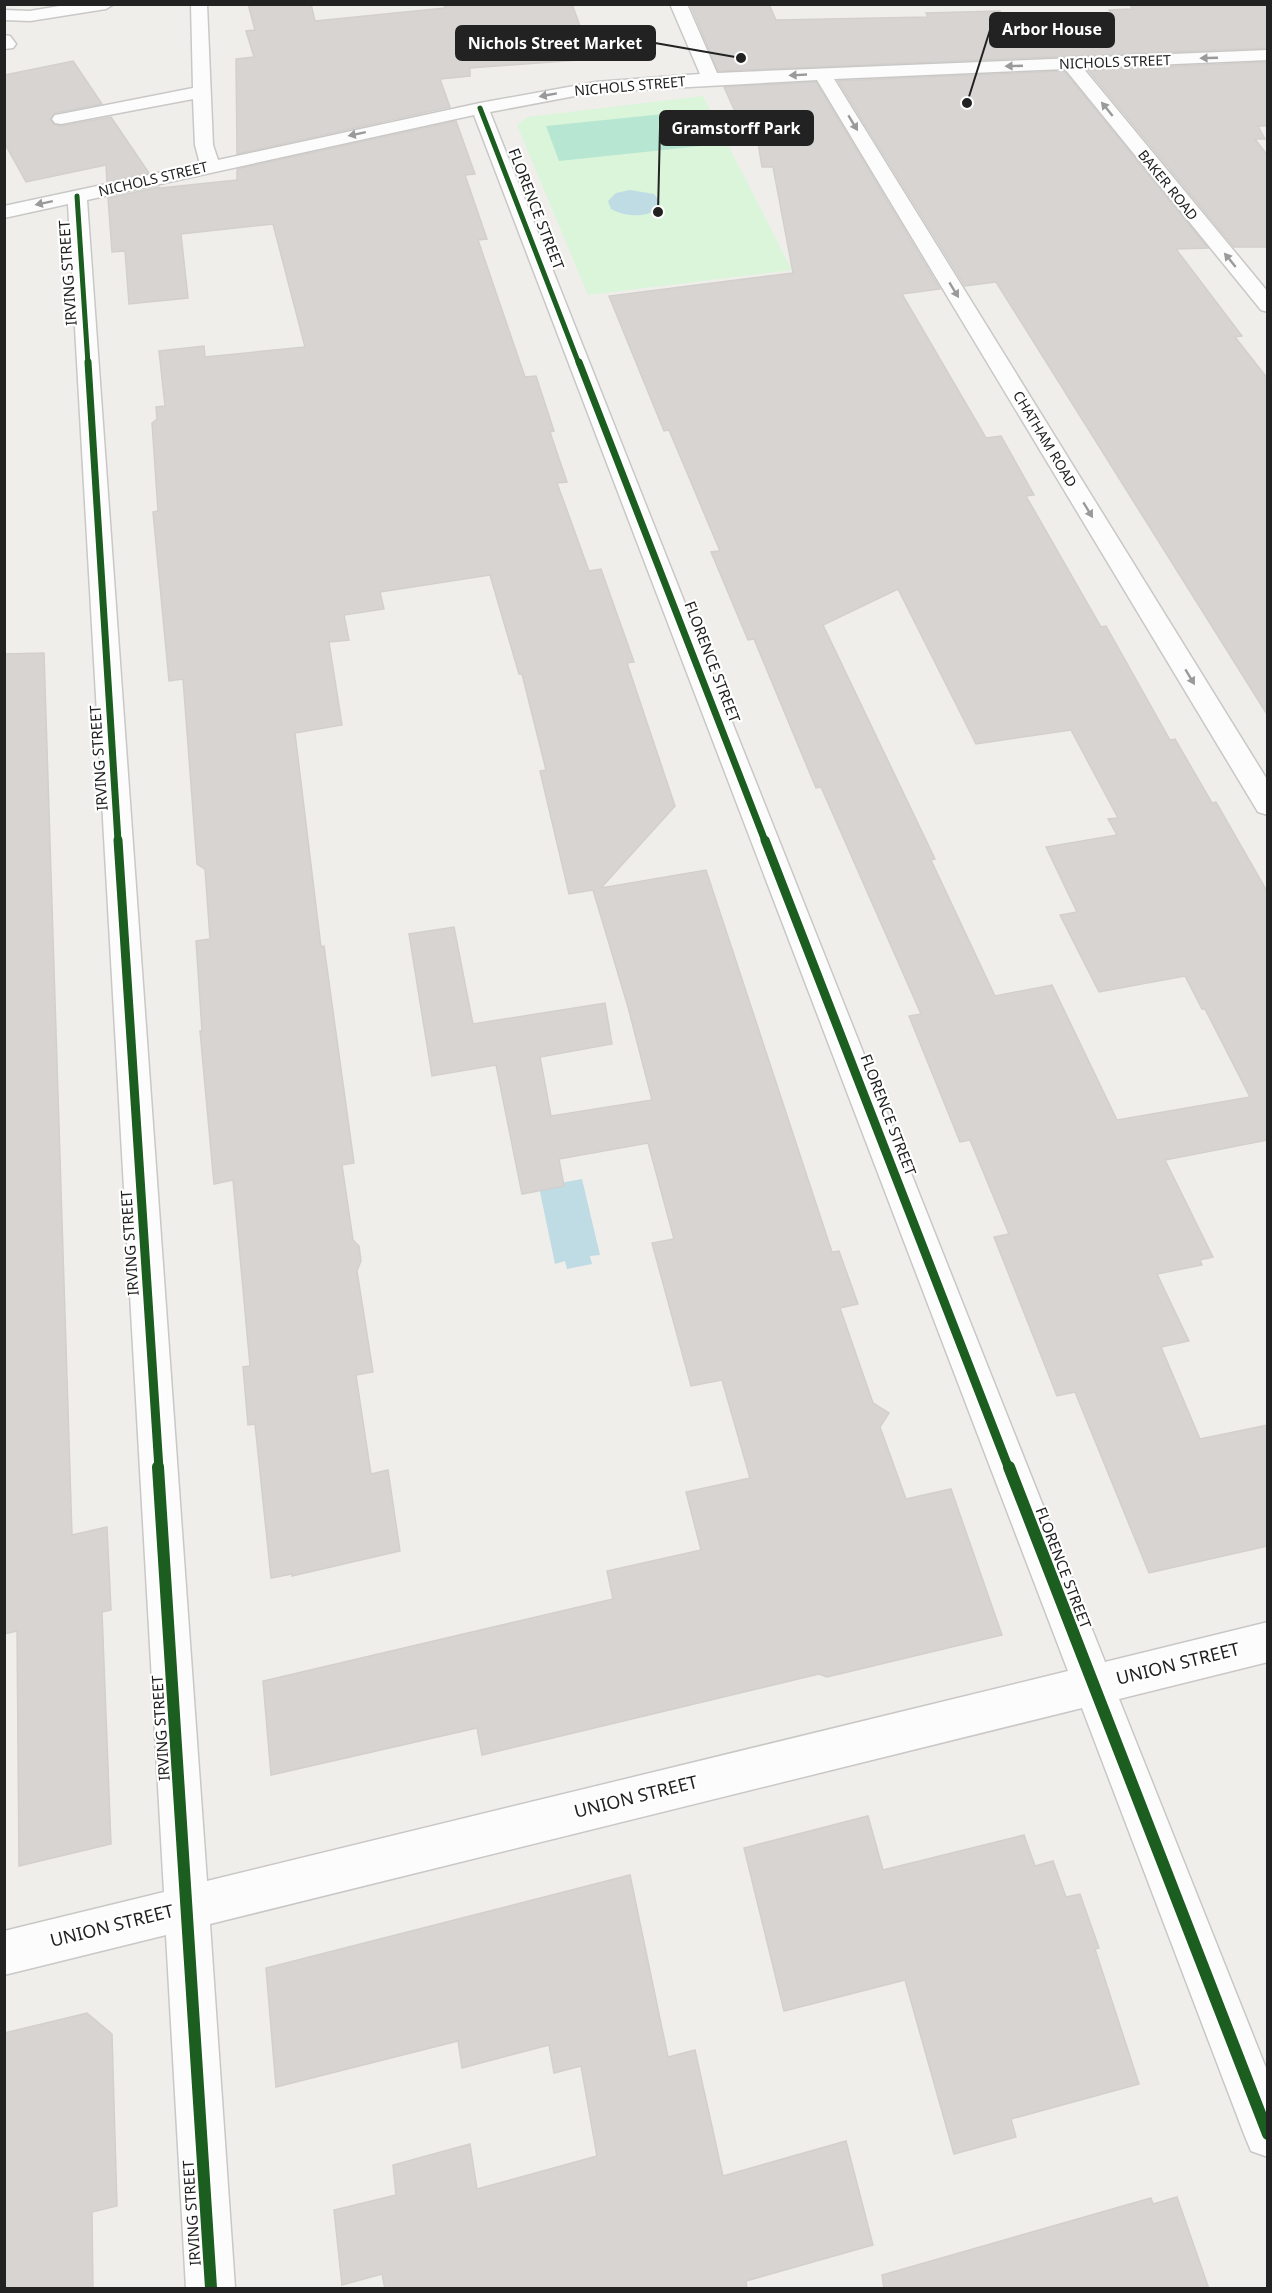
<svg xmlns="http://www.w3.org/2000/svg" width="1272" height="2293" viewBox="0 0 1272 2293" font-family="'Noto Sans',sans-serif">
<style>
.park{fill:#daf5da}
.pitch{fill:#b7e6d2}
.water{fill:#bfdbe3}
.building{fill:#d7d4d2;stroke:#d3d0cc;stroke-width:1.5;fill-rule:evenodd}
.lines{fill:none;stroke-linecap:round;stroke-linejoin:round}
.minor-casing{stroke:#c9c8c7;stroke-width:3}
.minor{fill:#fdfcfc;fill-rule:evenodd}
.cycleway-far3-casing{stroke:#fff;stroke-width:8}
.cycleway-far2-casing{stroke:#fff;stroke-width:10}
.cycleway-far1-casing{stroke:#fff;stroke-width:13}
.cycleway-casing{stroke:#fff;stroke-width:16}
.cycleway-far3{stroke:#1b5e20;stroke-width:5}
.cycleway-far2{stroke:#1b5e20;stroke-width:7}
.cycleway-far1{stroke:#1b5e20;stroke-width:9}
.cycleway{stroke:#1b5e20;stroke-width:12}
.oneway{fill:#9a9a9a}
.labels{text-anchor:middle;stroke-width:4.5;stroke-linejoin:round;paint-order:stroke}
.far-street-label{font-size:14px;fill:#222;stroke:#fff}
.street-label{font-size:15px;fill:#222;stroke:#fff}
.near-street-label{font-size:18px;fill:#222;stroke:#fff}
.leader{fill:none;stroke:#222;stroke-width:2}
.callout-dot{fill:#222;stroke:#fff;stroke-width:2}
.callout{fill:#222;stroke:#222;stroke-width:2}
.callout-label{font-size:16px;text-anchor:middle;font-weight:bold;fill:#fff}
</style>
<rect width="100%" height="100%" fill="#f0eeeb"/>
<!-- park -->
<polygon class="park" points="703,96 792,270 588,295 517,125 527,117"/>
<!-- pitch -->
<polygon class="pitch" points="683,112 701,146 559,161 546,126"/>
<!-- water -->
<g class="water">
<path d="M 630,190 L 654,194 L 660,202 C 655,220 624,217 611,209 L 608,201 L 616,193 Z"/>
<polygon points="582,1179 600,1255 590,1256 592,1264 567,1269 565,1261 555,1264 539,1187"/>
</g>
<!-- building -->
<g class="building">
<polygon points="248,4 311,4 315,21 445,8 444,4 572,4 592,59 470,68 470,76 440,79 450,107 237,154 236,59 254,57 246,31 255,30"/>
<polygon points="690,4 769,4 776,20 928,17 926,13 1000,11 1003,18 1112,14 1109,10 1132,9 1130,4 1268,4 1268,48 718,71"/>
<polygon points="73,61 102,104 55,113 50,120 55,125 61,126 111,117 149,173 107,182 106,165 26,182 4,142 4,75"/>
<polygon points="1268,62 1268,126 1258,126 1265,139 1255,139 1268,156 1268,247 1234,247 1088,70"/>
<polygon points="1064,71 1208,248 1176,249 1242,336 1235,337 1268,379 1268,716 996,282 965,286 838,81"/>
<path d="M 816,82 L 940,289 L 902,294 L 986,438 L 1001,436 L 1034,495 L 1026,496 L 1101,627 L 1106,626 L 1170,740 L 1175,739 L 1212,803 L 1216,802 L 1268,893 L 1268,1140 L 1165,1160 L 1213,1257 L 1200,1260 L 1202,1265 L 1157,1274 L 1189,1341 L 1161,1347 L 1200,1439 L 1268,1425 L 1268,1546 L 1149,1573 L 1075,1392 L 1057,1396 L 994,1237 L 1009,1234 L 970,1140 L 960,1142 L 909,1016 L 921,1014 L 821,787 L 816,788 L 754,639 L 748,640 L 711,552 L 720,551 L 669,430 L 664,431 L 609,296 L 793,273 L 773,167 L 762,167 L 757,137 L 747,138 L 724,87 ZM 898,589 L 976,744 L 1071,730 L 1118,818 L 1108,819 L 1117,835 L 1046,847 L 1077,912 L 1060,915 L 1099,992 L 1185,976 L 1202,1009 L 1205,1009 L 1250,1097 L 1117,1120 L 1052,985 L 995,996 L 931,860 L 935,859 L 823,625 Z"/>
<polygon points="456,121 475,174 465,175 487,239 478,240 525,377 536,376 554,431 550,432 567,482 557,483 589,571 601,569 634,662 627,663 675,806 601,888 706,870 832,1252 839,1251 858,1304 840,1308 873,1403 889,1413 880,1427 906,1499 951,1489 1002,1635 827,1677 819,1674 482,1755 477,1728 271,1775 263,1681 613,1599 607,1571 701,1550 686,1492 750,1478 722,1380 691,1386 652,1243 674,1239 648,1143 559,1159 564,1186 522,1194 496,1065 432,1076 409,934 454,927 473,1024 605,1003 612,1044 540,1057 551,1116 652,1100 628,1007 593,890 569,894 540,771 546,770 522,674 519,674 490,575 380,592 384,609 344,615 349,640 329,642 342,725 295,733 321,947 324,946 354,1163 342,1165 353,1240 359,1246 361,1261 357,1271 373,1372 356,1375 371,1474 388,1470 400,1551 292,1576 292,1574 271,1578 255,1424 248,1425 243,1367 250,1366 233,1180 214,1184 200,1031 202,1031 196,941 210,939 205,869 197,864 183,679 169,681 153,512 158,511 152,423 157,419 156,407 165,406 159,351 204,346 205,357 305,347 273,224 181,234 188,298 129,304 125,251 112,252 108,198 159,187 160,188 237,180 237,169"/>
<polygon points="44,653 72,1535 107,1527 111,1610 102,1612 111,1844 19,1866 17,1631 4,1634 4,654"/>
<polygon points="868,1816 883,1870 1024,1835 1035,1866 1053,1861 1066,1897 1080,1894 1099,1948 1095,1949 1139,2084 1011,2119 1016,2137 954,2154 905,1980 784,2011 744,1848"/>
<polygon points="630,1875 668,2057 695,2050 723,2176 846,2141 873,2245 746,2281 747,2289 385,2289 382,2274 342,2285 334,2210 396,2195 393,2165 470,2144 477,2189 597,2156 581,2066 554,2073 549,2045 462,2068 458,2041 276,2087 266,1968"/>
<polygon points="87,2013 112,2034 117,2206 92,2212 93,2289 4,2289 4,2033"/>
<polygon points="1177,2197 1209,2289 884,2289 882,2275 1151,2198 1153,2204"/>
</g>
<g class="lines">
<!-- minor casing -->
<g class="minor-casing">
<g id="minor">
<polygon points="71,4 114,4 106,9 30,21 4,20 4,10 30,11"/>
<path d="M 191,4 L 207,4 L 213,145 L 218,160 L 480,103 L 596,82 L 700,74 L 670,4 L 687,4 L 717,73 L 1268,50 L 1268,60 L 1083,68 L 1268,292 L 1268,312 L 1261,310 L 1065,69 L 834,79 L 1268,781 L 1268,815 L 1258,812 L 817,80 L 596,92 L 490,112 L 1105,1662 L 1268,1622 L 1268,1662 L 1119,1699 L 1268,2073 L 1268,2157 L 1251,2151 L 1244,2134 L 1082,1708 L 210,1924 L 235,2288 L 186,2288 L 166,1935 L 4,1975 L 4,1931 L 164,1892 L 68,204 L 4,218 L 4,206 L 200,164 L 195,145 L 193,99 L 61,124 L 55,123 L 52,119 L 55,115 L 61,114 L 193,88 ZM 474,115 L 1068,1671 L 207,1881 L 87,200 Z"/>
<polygon points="4,35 10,36 16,44 13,48 4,49"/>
</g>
</g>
<!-- minor -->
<use href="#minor" class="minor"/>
<!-- cycleway-far3 casing -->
<g class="cycleway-far3-casing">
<g id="cycleway-far3">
<polyline points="480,108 579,364"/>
<polyline points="77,196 88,364"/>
</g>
</g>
<!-- cycleway-far2 casing -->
<g class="cycleway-far2-casing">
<g id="cycleway-far2">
<polyline points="88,362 118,841"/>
<polyline points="579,362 765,841"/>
</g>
</g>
<!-- cycleway-far1 casing -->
<g class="cycleway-far1-casing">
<g id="cycleway-far1">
<polyline points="118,840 159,1469"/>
<polyline points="765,840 1009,1469"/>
</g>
</g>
<!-- cycleway casing -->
<g class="cycleway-casing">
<g id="cycleway">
<polyline points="158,1467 211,2288"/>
<polyline points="1009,1467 1268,2134"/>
</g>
</g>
<!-- cycleway-far3 -->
<use href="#cycleway-far3" class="cycleway-far3"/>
<!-- cycleway-far2 -->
<use href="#cycleway-far2" class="cycleway-far2"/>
<!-- cycleway-far1 -->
<use href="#cycleway-far1" class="cycleway-far1"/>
<!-- cycleway -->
<use href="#cycleway" class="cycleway"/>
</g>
<!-- one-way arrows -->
<defs><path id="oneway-solid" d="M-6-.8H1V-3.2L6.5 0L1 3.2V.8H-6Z" transform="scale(1.5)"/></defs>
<g class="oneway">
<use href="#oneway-solid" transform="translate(1209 58) rotate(178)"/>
<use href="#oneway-solid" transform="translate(1014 66) rotate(178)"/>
<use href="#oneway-solid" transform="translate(798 75) rotate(177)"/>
<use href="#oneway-solid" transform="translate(548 95) rotate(170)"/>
<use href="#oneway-solid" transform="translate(1107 109) rotate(-129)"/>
<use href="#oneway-solid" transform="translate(853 123) rotate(59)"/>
<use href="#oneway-solid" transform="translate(357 134) rotate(168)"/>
<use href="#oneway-solid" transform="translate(44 203) rotate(168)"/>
<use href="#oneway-solid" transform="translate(1230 260) rotate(-129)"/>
<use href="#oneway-solid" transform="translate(954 290) rotate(59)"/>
<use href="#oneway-solid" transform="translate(1088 510) rotate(59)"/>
<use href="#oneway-solid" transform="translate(1190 677) rotate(59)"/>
</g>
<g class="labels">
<!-- far-street labels -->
<g class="far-street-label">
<text transform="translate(1115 62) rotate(-2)" y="5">NICHOLS STREET</text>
<text transform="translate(630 86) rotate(-5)" y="5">NICHOLS STREET</text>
<text transform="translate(153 179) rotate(-13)" y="5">NICHOLS STREET</text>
<text transform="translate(1168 185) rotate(51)" y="5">BAKER ROAD</text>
<text transform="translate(1045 439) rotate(59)" y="5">CHATHAM ROAD</text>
</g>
<!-- street labels -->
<g class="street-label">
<text transform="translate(536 209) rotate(69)" y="5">FLORENCE STREET</text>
<text transform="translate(68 273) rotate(-94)" y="5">IRVING STREET</text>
<text transform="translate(712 662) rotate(69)" y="5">FLORENCE STREET</text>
<text transform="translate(99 758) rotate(-94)" y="5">IRVING STREET</text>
<text transform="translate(888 1115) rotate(69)" y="5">FLORENCE STREET</text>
<text transform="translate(130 1243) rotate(-94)" y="5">IRVING STREET</text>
<text transform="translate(1063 1568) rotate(69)" y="5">FLORENCE STREET</text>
<text transform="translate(161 1728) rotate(-94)" y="5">IRVING STREET</text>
<text transform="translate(192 2213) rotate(-94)" y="5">IRVING STREET</text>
</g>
<!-- near-street labels -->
<g class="near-street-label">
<text transform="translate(1178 1664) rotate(-14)" y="6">UNION STREET</text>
<text transform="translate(636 1797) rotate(-14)" y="6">UNION STREET</text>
<text transform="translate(112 1926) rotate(-14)" y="6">UNION STREET</text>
</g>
</g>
<!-- callouts -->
<path class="leader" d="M967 103L990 30M741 58L655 43M658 212L660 128"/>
<g class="callout-dot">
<circle cx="967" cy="103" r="6"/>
<circle cx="741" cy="58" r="6"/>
<circle cx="658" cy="212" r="6"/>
</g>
<g class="callout">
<rect x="990" y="13" width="124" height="34" rx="6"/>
<rect x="456" y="26" width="199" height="34" rx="6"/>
<rect x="660" y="111" width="153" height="34" rx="6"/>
</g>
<g class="callout-label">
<text x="1052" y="35">Arbor House</text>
<text x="555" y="49">Nichols Street Market</text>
<text x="736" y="134">Gramstorff Park</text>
</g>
<!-- border -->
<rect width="1272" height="2293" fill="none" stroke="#222222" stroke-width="12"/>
</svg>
